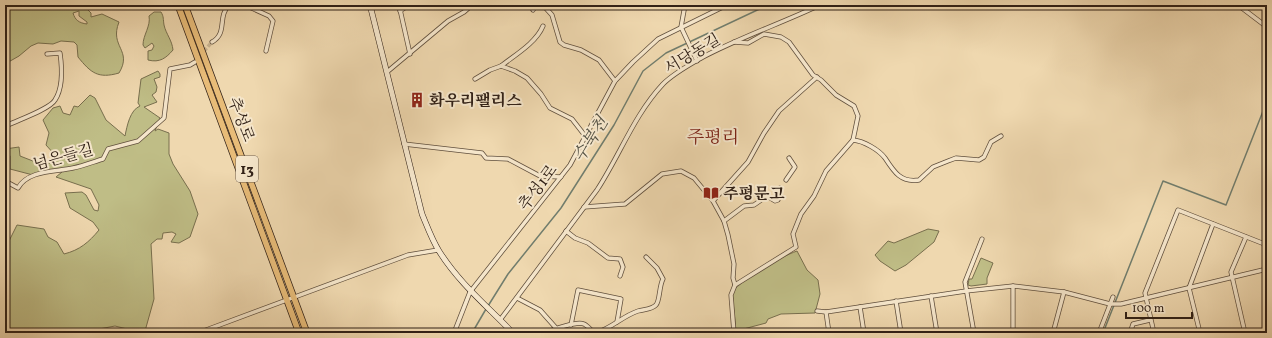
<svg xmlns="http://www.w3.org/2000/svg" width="1272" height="338" viewBox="0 0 1272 338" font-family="Vollkorn,'Noto Serif KR',serif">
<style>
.green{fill:#bfbd86;stroke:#786f4e;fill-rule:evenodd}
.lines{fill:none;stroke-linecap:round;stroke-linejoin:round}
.stream{stroke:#717d6d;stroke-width:1.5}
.street-tunnel{stroke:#c9b391;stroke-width:3.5;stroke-dasharray:3.5 2;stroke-linecap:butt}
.street-casing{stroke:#604f3d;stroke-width:5}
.secondary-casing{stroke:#312117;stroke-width:6}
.primary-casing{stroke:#312117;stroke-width:7}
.street{stroke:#f5e6cb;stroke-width:3.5}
.secondary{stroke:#f5e6cb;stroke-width:5}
.primary{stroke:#e8bc78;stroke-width:5.5}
.labels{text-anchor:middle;stroke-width:4;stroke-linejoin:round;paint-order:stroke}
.shield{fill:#f5e6cb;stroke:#6c5c4d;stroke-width:1}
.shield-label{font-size:15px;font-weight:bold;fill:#312117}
.street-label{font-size:16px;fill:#312117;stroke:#f5e6cb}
.poi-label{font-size:16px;font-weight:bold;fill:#312117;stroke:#f5e6cb;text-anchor:start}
.water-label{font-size:17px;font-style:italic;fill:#514f42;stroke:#f5e6cb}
.quarter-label{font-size:18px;fill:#7a1f14;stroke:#f5e6cb}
</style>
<rect width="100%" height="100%" fill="#efd8af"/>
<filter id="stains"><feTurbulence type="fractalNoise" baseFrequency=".005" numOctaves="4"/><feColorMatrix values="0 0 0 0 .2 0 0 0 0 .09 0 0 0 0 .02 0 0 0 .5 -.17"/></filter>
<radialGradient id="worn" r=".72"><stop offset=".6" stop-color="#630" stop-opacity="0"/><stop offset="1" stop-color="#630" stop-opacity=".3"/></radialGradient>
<!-- green -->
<g class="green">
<path d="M 5,5 L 59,5 L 62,7 L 101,5 L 86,8 L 91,13 L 91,17 L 102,14 L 119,22 C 109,47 133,50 119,73 C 98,79 91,73 78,57 L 77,45 L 74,42 L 61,41 L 53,44 L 38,43 L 31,46 L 19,56 L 5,64 ZM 79,11 L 79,16 L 87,22 L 87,24 C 79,23 75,20 73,13 Z"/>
<path d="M 154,12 L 161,12 C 164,17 163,19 164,25 C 166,34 172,40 173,50 C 166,58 160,63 148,60 L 148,51 L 152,50 L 154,46 L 152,43 L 145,48 L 143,45 C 143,35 151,26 149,16 Z"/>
<path d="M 158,71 L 160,74 L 160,77 L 154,79 L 157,87 L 156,92 L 152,95 L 157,102 L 144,107 L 160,118 L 155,131 L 158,129 L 169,133 L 169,154 L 173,164 L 190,191 L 198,214 L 190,237 L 179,243 L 171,242 L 176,234 L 172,232 L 163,233 L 162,239 L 157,239 L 151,244 L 154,299 L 145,331 L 132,333 L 131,330 L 115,326 L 78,333 L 5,333 L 5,249 L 17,225 L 44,229 L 48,237 L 57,242 L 64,254 C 80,250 89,242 99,230 L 93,222 L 70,208 L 65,193 L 82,192 L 86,195 L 94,210 L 98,211 L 99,205 L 91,189 L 56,177 L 62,172 L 52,170 L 40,170 L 39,173 L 33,175 L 10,169 L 10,156 L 5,149 L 19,147 L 20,156 L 38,163 L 52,163 L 55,155 L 46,145 L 49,133 L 43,120 L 53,108 L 60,106 L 63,113 L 70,115 L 74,106 L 78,107 L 90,95 L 95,98 L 106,120 L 125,136 C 127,126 130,110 140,106 L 138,103 L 141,79 Z"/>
<polygon points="928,229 939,231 934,242 906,265 895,271 880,261 875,255 888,241 894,243"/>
<path d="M 797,251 L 807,270 L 818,280 L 820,294 L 815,313 L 781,314 L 768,319 L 766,323 L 736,331 L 732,292 C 744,278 780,257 797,251 Z"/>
<polygon points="981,258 993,263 987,278 987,284 971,286 968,285 969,279 972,279"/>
</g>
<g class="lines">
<!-- stream -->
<g class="stream">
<polyline points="488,306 508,274 561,208 614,125 643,71 666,53 768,5"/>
<polyline points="472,333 486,309"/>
<polyline points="1103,333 1163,181 1226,205 1267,101"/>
</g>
<!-- street-tunnel -->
<polyline class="street-tunnel" points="197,59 212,42"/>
<!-- street casing -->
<g class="street-casing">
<g id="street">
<polyline points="245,5 269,16 273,21 266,51"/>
<polyline points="399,5 410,54"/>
<polyline points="543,5 552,15 560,42 564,45 581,50 599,60 615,81"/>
<polyline points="685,5 681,27 697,61"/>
<polyline points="1238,5 1267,27"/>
<polyline points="533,10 536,5"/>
<polyline points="400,11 409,5"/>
<path d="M 212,42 C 228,33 217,17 229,5"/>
<path d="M 734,42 L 748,43 L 764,34 L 781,37 L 789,42 L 813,75 L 821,80 L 836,95 L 854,106 L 858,116 L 853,140 C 864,141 879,150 885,158 C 894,172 901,183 919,180 L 933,167 L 948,161 L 956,158 L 979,160 L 984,157 L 991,142 L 1001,136"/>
<path d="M 501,66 C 515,55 536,43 543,26"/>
<polyline points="387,72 448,21 464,12 472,5"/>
<polyline points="475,79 490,70 501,66 515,71 527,78 541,94 550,108 572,119 586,137"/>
<path d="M 5,134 L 8,125 C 18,120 50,109 55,100 C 63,88 62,67 60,53 L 47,54"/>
<polyline points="404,144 482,153 486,158 508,159 540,176 561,177"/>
<polyline points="786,180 795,167 789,158"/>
<path d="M 5,181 L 18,188 C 28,170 55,172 73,168 C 83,166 93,162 103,159 L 108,149 L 138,141 L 164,118 L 170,69 L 190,65 L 195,62"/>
<polyline points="713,201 748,162 764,133 779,111 817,77"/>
<polyline points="584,207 625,204 662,174 681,171 694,178 713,201 724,221 728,235 734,264 733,278 735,285 731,295 734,333"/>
<polyline points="724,221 744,206 754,205 767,196 775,201 778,200 780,188"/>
<polyline points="566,231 575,238 588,243 608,258 620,259 623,267 620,276"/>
<polyline points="735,285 796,247 793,234 801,214 814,196 826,171 853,140"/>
<polyline points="1013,286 1013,333"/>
<polyline points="931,296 937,333"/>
<polyline points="517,298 540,310 556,328"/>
<polyline points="896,301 901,333"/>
<polyline points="860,307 864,333"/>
<polyline points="817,311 826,312 966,291 1013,286 1064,292 1110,304 1121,304 1267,269"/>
<polyline points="826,312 829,333"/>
<path d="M 500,320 L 597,190 C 620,155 634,115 663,84 C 674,73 689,65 703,57 C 741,37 782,23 820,5"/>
<polyline points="571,325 578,290 621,299 617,322"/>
<polyline points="198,333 408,255 438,250"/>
<polyline points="454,333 470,292 570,165 615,81 633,62 658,39 727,5"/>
<path d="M 546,333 C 553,329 577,321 584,324 C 588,326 591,330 594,333 L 598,332 C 613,327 623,316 638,311 C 644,309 651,310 656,305 C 660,301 659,286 663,279 L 657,268 L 646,257"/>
<polyline points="974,333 965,282 982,239"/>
<polyline points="1053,333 1064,292"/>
<polyline points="1099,333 1113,297"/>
<polyline points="1130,333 1133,324 1150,320"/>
<polyline points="1154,333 1145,293 1178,210 1267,245"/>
<polyline points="1200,333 1189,288 1213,224"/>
<polyline points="1245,333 1231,272 1246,237"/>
</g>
</g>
<!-- secondary casing -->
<g class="secondary-casing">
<path id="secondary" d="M 370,5 L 422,214 C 427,226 432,240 439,251 C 459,283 487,306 513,333"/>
</g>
<!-- primary casing -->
<g class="primary-casing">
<g id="primary">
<polyline points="178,5 299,333"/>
<polyline points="185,5 307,333"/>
</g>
</g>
<!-- street -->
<use href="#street" class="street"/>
<!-- secondary -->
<use href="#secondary" class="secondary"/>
<!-- primary -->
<use href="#primary" class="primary"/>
</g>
<!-- icons -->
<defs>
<g id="building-bare" transform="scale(1.2)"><path d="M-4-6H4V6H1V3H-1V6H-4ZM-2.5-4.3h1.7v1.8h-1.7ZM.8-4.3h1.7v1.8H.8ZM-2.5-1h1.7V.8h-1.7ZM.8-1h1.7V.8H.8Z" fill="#8f2418" stroke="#f5e6cb" stroke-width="2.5" paint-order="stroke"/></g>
<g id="library-bare" transform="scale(1.2)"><path d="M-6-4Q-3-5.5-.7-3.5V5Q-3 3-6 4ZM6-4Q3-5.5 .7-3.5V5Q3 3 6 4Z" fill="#8f2418" stroke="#f5e6cb" stroke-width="2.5" paint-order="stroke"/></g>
</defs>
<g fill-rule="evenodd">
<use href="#building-bare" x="417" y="100"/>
<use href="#library-bare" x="711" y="193"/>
</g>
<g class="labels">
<!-- shield labels -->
<rect class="shield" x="236" y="156" width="22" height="26" rx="3"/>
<g class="shield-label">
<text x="247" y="174">13</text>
</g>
<!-- street labels -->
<g class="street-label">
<text transform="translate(692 53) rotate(-31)" y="6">서당동길</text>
<text transform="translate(242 119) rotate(69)" y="6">추성로</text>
<text transform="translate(63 156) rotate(-15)" y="6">넘은들길</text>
<text transform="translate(537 187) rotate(-53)" y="6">추성1로</text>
</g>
<!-- poi labels -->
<g class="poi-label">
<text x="429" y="106">화우리팰리스</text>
<text x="723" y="199">주평문고</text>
</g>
<!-- water labels -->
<g class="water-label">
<text transform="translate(590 139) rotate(-58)" y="6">수북천</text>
</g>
<!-- quarter labels -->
<g class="quarter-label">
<text x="713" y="143">주평리</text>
</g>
</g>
<!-- margin -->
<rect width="1272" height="338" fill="none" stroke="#efd8af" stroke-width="20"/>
<rect x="6" y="6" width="1260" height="326" fill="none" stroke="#312117" stroke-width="2"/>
<rect x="10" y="10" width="1252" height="318" fill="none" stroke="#312117"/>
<!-- scale -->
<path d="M1126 312v6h66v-6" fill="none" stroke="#312117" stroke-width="2"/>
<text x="1132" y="312" font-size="12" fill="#312117" stroke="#f5e6cb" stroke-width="3" paint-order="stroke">100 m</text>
<rect width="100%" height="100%" filter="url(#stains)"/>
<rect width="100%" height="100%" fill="url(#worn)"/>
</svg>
